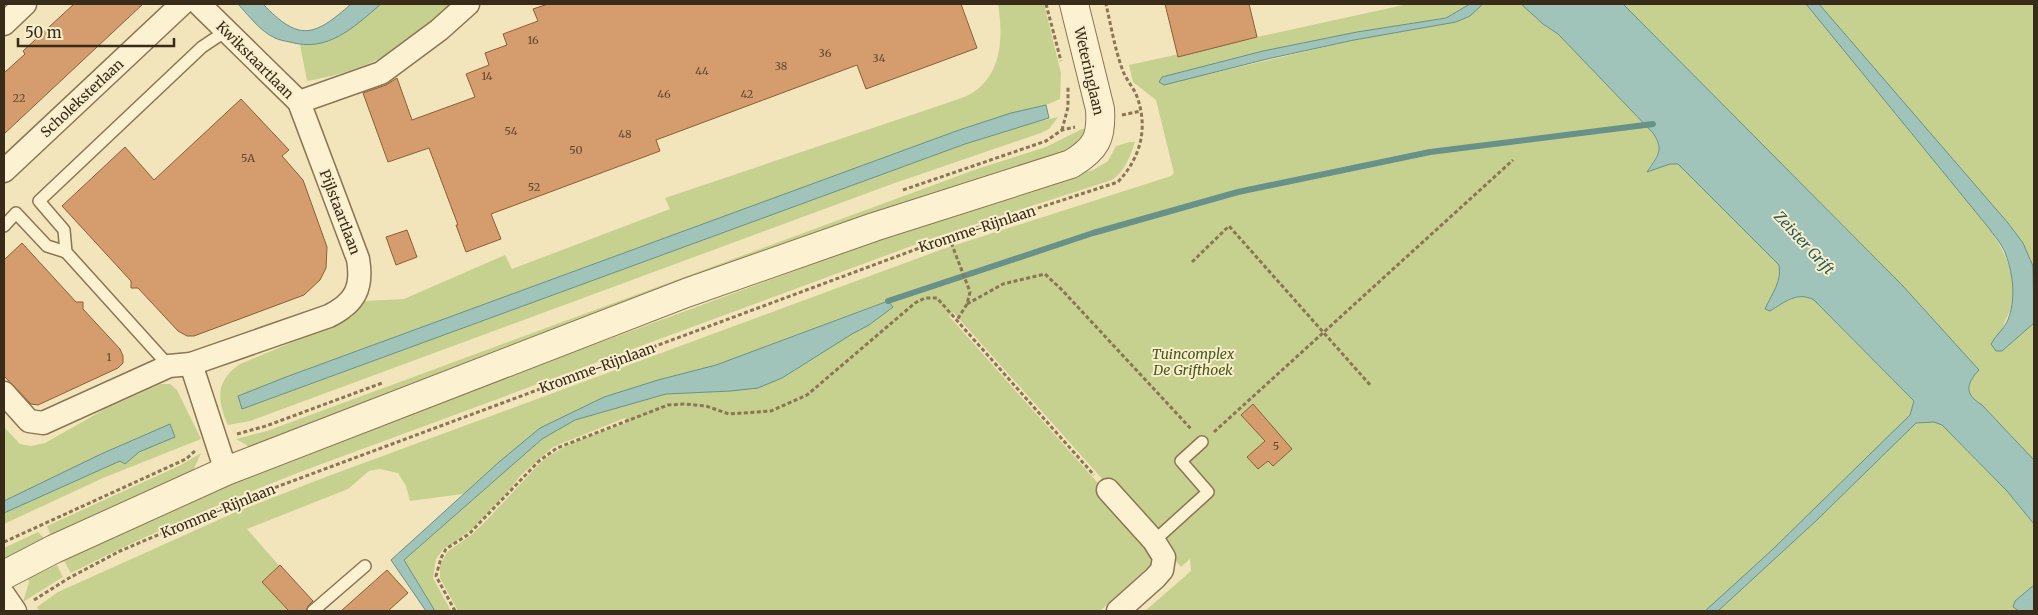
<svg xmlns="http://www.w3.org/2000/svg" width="2038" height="615" viewBox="0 0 2038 615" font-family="Merriweather,serif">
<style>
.green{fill:#c6d18f}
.water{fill:#a0c3ba;stroke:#679189}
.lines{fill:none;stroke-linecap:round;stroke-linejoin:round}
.stream{stroke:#679189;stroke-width:6}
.building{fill:#d59d6d;stroke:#8d5d37}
.service-casing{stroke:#8c7454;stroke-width:14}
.minor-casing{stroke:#8c7454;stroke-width:25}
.tertiary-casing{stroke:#8c7454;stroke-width:30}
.path{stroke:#8c7454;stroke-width:3;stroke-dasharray:4 2.5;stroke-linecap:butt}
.service{stroke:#fcf1d0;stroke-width:11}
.minor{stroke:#fcf1d0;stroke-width:22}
.tertiary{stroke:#fcf1d0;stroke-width:28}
.labels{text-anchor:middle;stroke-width:4;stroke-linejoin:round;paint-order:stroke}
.number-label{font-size:11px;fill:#60482f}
.street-label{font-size:14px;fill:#392b1a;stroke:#f9eecc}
.park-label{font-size:14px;font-style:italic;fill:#47581e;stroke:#f9eecc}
.water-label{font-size:15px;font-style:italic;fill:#275b5a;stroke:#f9eecc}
</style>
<rect width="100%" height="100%" fill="#f2e5bc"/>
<!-- green -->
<g class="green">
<path d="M 381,4 L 451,4 C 436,17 419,37 402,47 C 374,64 339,76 307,81 L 300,45 C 333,45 357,24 381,4 Z"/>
<path d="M 998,4 L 1044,4 L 1061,73 L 1060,99 L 1046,105 L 1011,113 L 959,130 L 286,377 L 242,409 L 965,144 L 1025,125 L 1058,117 L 1049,129 L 1041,133 L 892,184 L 250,421 L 228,425 C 217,400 215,381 240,364 L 352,317 L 364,301 L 404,299 L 505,255 L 512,269 L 670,209 L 665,198 L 953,101 C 960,98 968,96 974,92 C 1003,72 1003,34 998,4 Z"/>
<path d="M 1408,4 L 1470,4 L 1446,18 L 1357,32 L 1263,51 L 1163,77 L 1160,79 L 1162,85 L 1354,40 L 1456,22 L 1470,16 L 1483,4 L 1521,4 L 1543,24 L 1558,34 L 1653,133 C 1665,152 1656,155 1647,171 L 1670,164 L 1678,164 L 1779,265 C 1782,281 1774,292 1767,306 L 1770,311 C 1785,302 1797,291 1814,300 L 1914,401 L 1910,422 L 1934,422 L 1942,425 L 2007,491 L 2034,524 L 2034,611 L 1145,611 L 1191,571 L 1190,559 L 1181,567 L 953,312 L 949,316 L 1162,555 L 1100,611 L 458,611 L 440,578 L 440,565 L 444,558 L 447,552 L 470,536 L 483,524 L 541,462 C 566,442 597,434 626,423 L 625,418 L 553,447 L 520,476 L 511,488 L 473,528 L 451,545 L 444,548 L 436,559 L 433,578 L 451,611 L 435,611 L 404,560 L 542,439 L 575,420 L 666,394 L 731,391 L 869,325 L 893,307 L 887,301 L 716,365 L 658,380 L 604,397 L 540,429 L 463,494 L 410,501 L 406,486 L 398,473 L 380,469 L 369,471 L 348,489 L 247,529 L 312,603 L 302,611 L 39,611 L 37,607 L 58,592 L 236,512 L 323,478 L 943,249 L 1171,176 L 1174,173 L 1156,100 L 1133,82 L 1129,65 Z"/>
<path d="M 1623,4 L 1806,4 L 1988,227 C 2004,249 2017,275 2012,303 C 2011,312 2005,319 2003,328 C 2001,335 2002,344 2002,351 L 2034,323 L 2034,460 L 1982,405 C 1962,393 1967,385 1979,370 L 1902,285 Z"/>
<path d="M 1819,4 L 2034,4 L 2034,289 C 2031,281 2034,273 2032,265 C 2028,249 2018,236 2008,223 Z"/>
<polygon points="1082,129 1087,129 1089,131 1073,150 253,449 236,439 267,431 977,169 1046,147"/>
<path d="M 1130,142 L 1135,142 C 1130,157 1125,171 1112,180 L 936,237 L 308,469 C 227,500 148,534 71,573 L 64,561 L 97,539 L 148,516 L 357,432 L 987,200 L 1093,170 L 1108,161 L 1116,146 Z"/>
<polygon points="161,384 170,384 177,390 201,439 103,478 4,524 4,427 20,444 31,446 45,443 105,409"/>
<polygon points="201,453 193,471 51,536 47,526 181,465"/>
<polygon points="38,532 45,539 4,560 4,548"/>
<polygon points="57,565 63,577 23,602 29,582 28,579"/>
</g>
<!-- water -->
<g class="water">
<path d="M 238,4 L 263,4 C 299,42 314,37 351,4 L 381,4 C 354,27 328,53 290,42 C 285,41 279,40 275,38 C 260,31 249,16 238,4 Z"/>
<polygon points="1470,4 1483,4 1470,16 1456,22 1354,40 1267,59 1164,85 1159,82 1162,77 1263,51 1357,32 1446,18"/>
<path d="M 1521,4 L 1623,4 L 1902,285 L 1979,370 C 1966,384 1964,394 1982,405 L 2034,460 L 2034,524 L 2007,491 L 1942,425 L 1934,422 L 1916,423 L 1818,519 L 1718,611 L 1705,611 L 1772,550 L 1910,415 L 1914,401 L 1814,300 C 1797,291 1785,302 1770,311 L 1765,309 C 1772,293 1782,282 1779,265 L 1678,164 L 1670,164 L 1647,172 C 1657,156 1665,151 1653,133 L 1558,34 L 1543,24 Z"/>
<path d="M 1806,4 L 1819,4 L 2008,223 L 2023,243 L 2033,266 L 2034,323 L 2002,351 L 1996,351 L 1991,344 C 1995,336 2003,330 2007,322 C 2017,300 2013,271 2004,250 C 2000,242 1993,234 1988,227 Z"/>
<polygon points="1046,105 1049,118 965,144 242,409 238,396 286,377 959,130 1011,113"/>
<polygon points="888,301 893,307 869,325 852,334 782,378 758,388 731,391 666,394 575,420 542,439 404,560 435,611 426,611 391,560 499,462 540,428 604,397 658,380 716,365"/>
<polygon points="170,424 175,437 139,452 125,464 120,461 4,513 4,501 101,454"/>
<polygon points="2034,585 2034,611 2019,611 2013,607 2015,601"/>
</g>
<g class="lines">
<!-- stream -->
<polyline class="stream" points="888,301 1093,233 1238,192 1430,152 1653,124"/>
</g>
<!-- building -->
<g class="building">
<polygon points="74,4 143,4 4,134 4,73 25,54 23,51"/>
<polygon points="548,4 961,4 977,48 866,89 857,65 656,140 660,151 491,214 501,239 466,252 456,225 458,225 429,148 388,162 363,93 386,85 397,78 412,120 475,97 466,74 489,65 485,53 507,45 503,34 538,21 533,9"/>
<polygon points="1165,4 1249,4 1257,37 1178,57"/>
<polygon points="241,99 289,150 282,156 303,180 327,247 326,268 320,280 304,295 194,336 187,336 178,331 138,288 131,288 131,281 62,206 125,147 154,180"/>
<polygon points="407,230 417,257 396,265 386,237"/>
<polygon points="22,243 76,302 83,302 83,309 120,349 123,356 123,363 118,368 38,405 31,404 4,376 4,260"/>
<polygon points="1253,404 1292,449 1273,466 1268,461 1258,469 1247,457 1265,441 1241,415"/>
<polygon points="280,565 313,601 308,606 306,611 289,611 262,582"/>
<polygon points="387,570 408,593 388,611 341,611"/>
</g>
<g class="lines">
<!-- service casing -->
<g class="service-casing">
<g id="service">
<polyline points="4,226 16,213 47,246 66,252"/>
<polyline points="169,366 66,252 64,230 39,201 202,47 226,31"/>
<polyline points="1154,541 1208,492 1181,461 1202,442"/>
<polyline points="313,611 365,566"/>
</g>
</g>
<!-- minor casing -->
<g class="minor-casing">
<g id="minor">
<polyline points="4,24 25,4"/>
<polyline points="299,102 381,73 439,30 468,4"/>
<polyline points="4,171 182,4"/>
<polyline points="191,364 226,471"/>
<path d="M 4,393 L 29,421 L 43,423 L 169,366 L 191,364 L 329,316 C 355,303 363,288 358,259 L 299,102 L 199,4"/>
<polyline points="1108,490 1154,541 1164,557 1162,570 1155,578 1118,611"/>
<polyline points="4,595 15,611"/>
</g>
</g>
<!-- tertiary casing -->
<g class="tertiary-casing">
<path id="tertiary" d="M 4,575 L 54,549 L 226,471 L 686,293 L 874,227 L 1071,164 C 1096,149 1102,138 1100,109 L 1074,4"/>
</g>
<!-- path -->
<g class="path">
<polyline points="1046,4 1061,61"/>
<polyline points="1122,115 1141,111"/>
<polyline points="1062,130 1068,107 1068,87"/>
<polyline points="903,190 1046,141 1062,130 1075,127"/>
<polyline points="949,237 970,292 967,304 957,320"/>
<polyline points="1192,262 1229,226 1371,386"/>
<polyline points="967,304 1003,284 1045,274 1062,290 1192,430"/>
<polyline points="1214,432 1513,160"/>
<polyline points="237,434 266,426 382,383"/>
<polyline points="4,542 186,459 196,450"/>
<path d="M 34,600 L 69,578 L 120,551 L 236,502 L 949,237 L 1118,182 C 1141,157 1149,127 1136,94 C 1132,86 1126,79 1123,71 C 1115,50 1111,26 1106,4"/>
<polyline points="455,611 436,576 441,558 446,549 469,534 539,461 557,448 668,405 684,404 706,406 729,414 771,411 807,395 915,303 925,298 937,298 1094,475"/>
</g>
<!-- service -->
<use href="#service" class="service"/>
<!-- minor -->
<use href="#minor" class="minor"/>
<!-- tertiary -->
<use href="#tertiary" class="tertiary"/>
</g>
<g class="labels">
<!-- number labels -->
<g class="number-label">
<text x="533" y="44">16</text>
<text x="825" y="57">36</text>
<text x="879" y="62">34</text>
<text x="781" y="70">38</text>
<text x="702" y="75">44</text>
<text x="487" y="80">14</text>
<text x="664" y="98">46</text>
<text x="747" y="98">42</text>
<text x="19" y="102">22</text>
<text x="511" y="135">54</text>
<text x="625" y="138">48</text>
<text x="576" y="154">50</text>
<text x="248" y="162">5A</text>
<text x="534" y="191">52</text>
<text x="109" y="361">1</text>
<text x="1276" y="450">5</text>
</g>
<!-- street labels -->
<g class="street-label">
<text transform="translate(255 60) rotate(45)" y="5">Kwikstaartlaan</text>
<text transform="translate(1089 71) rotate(77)" y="5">Weteringlaan</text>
<text transform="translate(82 98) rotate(-43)" y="5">Scholeksterlaan</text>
<text transform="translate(340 212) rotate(69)" y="5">Pijlstaartlaan</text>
<text transform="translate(977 229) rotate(-18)" y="5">Kromme-Rijnlaan</text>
<text transform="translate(597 368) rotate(-20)" y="5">Kromme-Rijnlaan</text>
<text transform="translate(218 511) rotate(-22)" y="5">Kromme-Rijnlaan</text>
</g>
<!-- park labels -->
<g class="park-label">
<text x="1193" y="359">Tuincomplex<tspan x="1193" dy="16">De Grifthoek</tspan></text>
</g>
<!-- water labels -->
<g class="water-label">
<text transform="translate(1804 243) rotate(47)" y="5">Zeister Grift</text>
</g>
</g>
<!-- border -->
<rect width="2038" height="615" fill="none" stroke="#392b1a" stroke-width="10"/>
<!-- scale -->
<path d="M18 38v8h156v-8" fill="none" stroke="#392b1a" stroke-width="2.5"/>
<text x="25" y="38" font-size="15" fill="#392b1a" stroke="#f9eecc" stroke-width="4" paint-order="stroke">50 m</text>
</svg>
